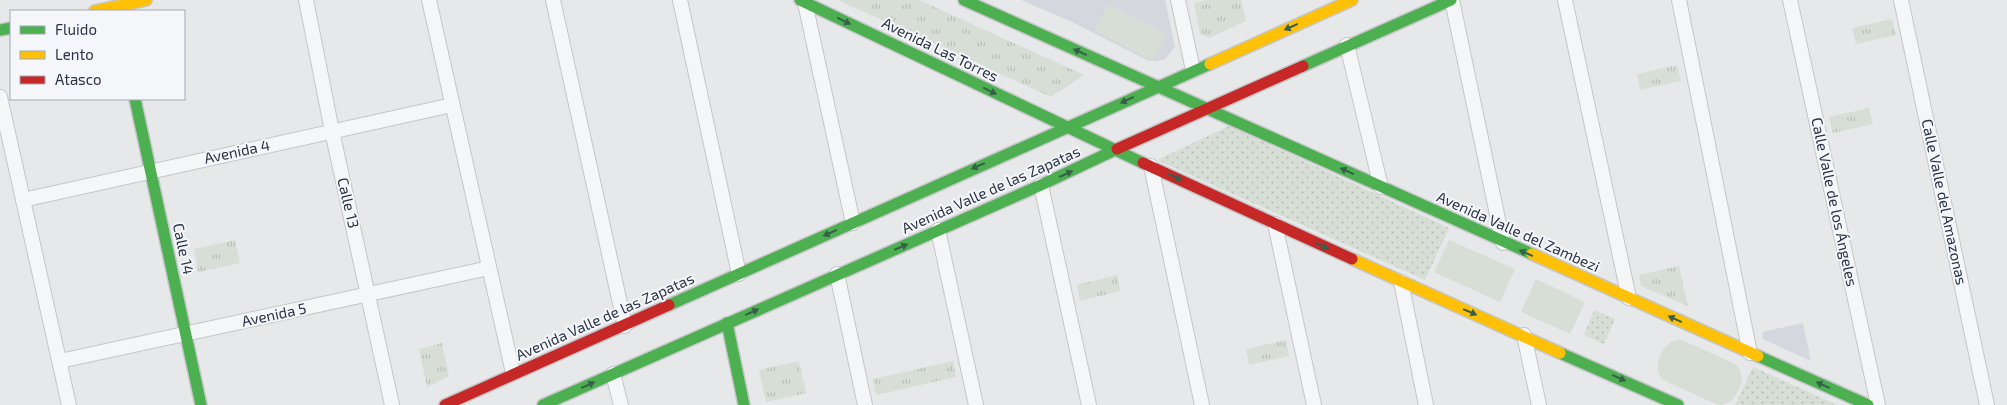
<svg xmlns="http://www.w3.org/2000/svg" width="2007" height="405" viewBox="0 0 2007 405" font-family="'Exo 2',sans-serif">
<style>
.built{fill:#d4d7dd}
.grass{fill:url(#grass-tufts)}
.park{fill:url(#park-dots)}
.garden{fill:#d6ded6}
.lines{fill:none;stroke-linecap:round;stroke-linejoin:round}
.street-casing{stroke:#c4c6c8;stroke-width:16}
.fast-casing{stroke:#c4c6c8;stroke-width:14}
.slow-casing{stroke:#c4c6c8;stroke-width:14}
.jam-casing{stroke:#c4c6c8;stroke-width:14}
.street{stroke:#f5f6f7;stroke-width:14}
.fast{stroke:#4caf50;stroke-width:11}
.slow{stroke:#ffc107;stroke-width:11}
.jam{stroke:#c62828;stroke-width:11}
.oneway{fill:#375f49}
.labels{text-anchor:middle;stroke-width:4;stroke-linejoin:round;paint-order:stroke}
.street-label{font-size:15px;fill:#2b3445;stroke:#f4f6f9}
</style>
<defs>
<pattern id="grass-tufts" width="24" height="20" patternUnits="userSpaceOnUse" patternTransform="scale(1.25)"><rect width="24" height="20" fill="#d6ded6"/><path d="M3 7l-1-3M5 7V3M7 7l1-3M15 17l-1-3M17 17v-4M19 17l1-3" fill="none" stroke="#b8bfb9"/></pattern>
<pattern id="park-dots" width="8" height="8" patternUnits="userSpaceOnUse" patternTransform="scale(1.25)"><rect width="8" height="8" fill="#d6ded6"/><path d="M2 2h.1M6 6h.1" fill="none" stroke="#b8bfb9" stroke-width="1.8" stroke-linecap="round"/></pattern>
</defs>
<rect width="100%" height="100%" fill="#e6e8ea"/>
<!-- built -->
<g class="built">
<polygon points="1021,0 1165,0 1175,47 1165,59 1158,61 1149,61 1072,22"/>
<polygon points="1803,323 1811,361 1763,339 1762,332"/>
</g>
<!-- grass -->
<g class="grass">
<polygon points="838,0 919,0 1084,75 1051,97"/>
<polygon points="1207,0 1241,0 1246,21 1209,38 1200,34 1194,3"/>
<polygon points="1892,19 1896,35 1856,44 1852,28"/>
<polygon points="1677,65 1681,81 1640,90 1637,74"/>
<polygon points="1869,108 1873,124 1833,133 1829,117"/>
<polygon points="235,240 240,263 198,272 194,249"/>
<polygon points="1679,266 1688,306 1641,286 1639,275"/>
<polygon points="1117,275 1120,291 1080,301 1077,285"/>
<polygon points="1286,340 1289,356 1249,365 1246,349"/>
<polygon points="442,343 449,376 427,387 419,349"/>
<polygon points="799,361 806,393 766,402 759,370"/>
<polygon points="953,361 956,377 876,395 873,379"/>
</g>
<!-- park -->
<g class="park">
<polygon points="1229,126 1449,228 1425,280 1157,160"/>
<polygon points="1594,310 1615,319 1604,344 1584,335"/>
<polygon points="1753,367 1837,405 1735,405"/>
</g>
<!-- garden -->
<g class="garden">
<polygon points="1108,5 1167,34 1153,61 1095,31"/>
<polygon points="1449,240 1515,269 1500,302 1434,272"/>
<polygon points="1536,279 1585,302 1570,334 1521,312"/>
<path d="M 1676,340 L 1682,340 L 1735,364 C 1747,375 1741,391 1730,402 L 1721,405 L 1716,404 L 1663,380 C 1651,368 1661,345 1676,340 Z"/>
</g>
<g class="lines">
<!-- street casing -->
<g class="street-casing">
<g id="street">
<polyline points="306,0 332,131 392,405"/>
<polyline points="429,0 513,373"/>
<polyline points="553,0 625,326"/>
<polyline points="680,0 739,274"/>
<polyline points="1178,0 1193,70"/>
<polyline points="1452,0 1503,243"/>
<polyline points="1565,0 1629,298"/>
<polyline points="1679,0 1750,353"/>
<polyline points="1790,0 1878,405"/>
<polyline points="1901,0 1987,405"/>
<polyline points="805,3 853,223"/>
<polyline points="1347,45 1381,187"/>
<polyline points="0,97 69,405"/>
<polyline points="1151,166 1202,405"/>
<polyline points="1041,185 1089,405"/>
<polyline points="23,200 452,105"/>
<polyline points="1275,224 1314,405"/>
<polyline points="938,230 976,405"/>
<polyline points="837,274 865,405"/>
<polyline points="1401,282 1426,405"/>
<polyline points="1524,335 1539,405"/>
<polyline points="60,361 489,268"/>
<polyline points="613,374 621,405"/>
</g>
</g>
<!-- fast casing -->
<g class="fast-casing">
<g id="fast">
<polyline points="800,0 1143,163"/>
<polyline points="964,0 1532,254"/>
<polyline points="0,30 11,28"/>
<polyline points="1303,66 1451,0"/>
<polyline points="135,99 201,405"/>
<polyline points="669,305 1210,64"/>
<polyline points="727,323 744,405"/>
<polyline points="1560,353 1678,405"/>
<polyline points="1758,356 1868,405"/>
<polyline points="543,405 1041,185 1117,149"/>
</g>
</g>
<!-- slow casing -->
<g class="slow-casing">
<g id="slow">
<polyline points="95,11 146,0"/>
<polyline points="1210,64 1352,0"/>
<polyline points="1532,254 1758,356"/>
<polyline points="1352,259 1560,353"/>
</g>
</g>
<!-- jam casing -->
<g class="jam-casing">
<g id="jam">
<polyline points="1117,149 1303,66"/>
<polyline points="1143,163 1352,259"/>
<polyline points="445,405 669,305"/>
</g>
</g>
<!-- street -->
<use href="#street" class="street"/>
<!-- fast -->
<use href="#fast" class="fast"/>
<!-- slow -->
<use href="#slow" class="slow"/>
<!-- jam -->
<use href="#jam" class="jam"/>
</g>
<!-- one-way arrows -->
<defs><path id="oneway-solid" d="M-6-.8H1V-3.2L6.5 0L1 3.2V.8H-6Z" transform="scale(1.25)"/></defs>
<g class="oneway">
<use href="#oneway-solid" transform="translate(844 21) rotate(26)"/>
<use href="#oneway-solid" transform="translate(1291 27) rotate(156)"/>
<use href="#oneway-solid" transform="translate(1080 52) rotate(-156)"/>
<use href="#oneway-solid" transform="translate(990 91) rotate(26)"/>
<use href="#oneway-solid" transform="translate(1127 100) rotate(155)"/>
<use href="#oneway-solid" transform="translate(978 166) rotate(157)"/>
<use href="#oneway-solid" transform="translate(1347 171) rotate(-156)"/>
<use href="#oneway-solid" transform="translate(1066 174) rotate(-25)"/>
<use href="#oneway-solid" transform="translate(1175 177) rotate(25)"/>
<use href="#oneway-solid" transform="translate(830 233) rotate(156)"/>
<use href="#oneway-solid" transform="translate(1322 246) rotate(25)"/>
<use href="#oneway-solid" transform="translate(901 247) rotate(-23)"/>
<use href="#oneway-solid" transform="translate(1526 253) rotate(-156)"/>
<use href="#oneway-solid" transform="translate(752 312) rotate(-24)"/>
<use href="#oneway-solid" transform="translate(1470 312) rotate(23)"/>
<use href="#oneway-solid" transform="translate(1675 319) rotate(-156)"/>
<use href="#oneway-solid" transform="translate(1619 378) rotate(24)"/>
<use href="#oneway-solid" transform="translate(588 385) rotate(-24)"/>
<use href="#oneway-solid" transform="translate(1823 385) rotate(-156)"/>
</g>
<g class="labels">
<!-- street labels -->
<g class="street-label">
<text transform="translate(940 50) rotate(26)" y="5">Avenida Las Torres</text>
<text transform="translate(237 152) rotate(-12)" y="5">Avenida 4</text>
<text transform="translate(991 190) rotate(-24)" y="5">Avenida Valle de las Zapatas</text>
<text transform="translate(1834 202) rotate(78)" y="5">Calle Valle de los Ángeles</text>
<text transform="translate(1944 202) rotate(78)" y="5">Calle Valle del Amazonas</text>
<text transform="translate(348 203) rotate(77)" y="5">Calle 13</text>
<text transform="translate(1518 232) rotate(24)" y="5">Avenida Valle del Zambezi</text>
<text transform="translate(183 249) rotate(78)" y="5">Calle 14</text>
<text transform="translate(274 315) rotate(-12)" y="5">Avenida 5</text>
<text transform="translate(605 317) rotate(-24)" y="5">Avenida Valle de las Zapatas</text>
</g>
</g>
<!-- legend -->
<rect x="10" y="10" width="175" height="90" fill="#f4f6f9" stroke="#a4a8b1"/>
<rect x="20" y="26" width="25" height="8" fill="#4caf50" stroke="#a4a8b1"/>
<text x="55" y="35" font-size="15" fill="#2b3445">Fluido</text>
<rect x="20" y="51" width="25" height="8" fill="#ffc107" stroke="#a4a8b1"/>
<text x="55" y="60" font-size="15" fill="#2b3445">Lento</text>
<rect x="20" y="76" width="25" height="8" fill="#c62828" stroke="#a4a8b1"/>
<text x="55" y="85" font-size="15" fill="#2b3445">Atasco</text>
</svg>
